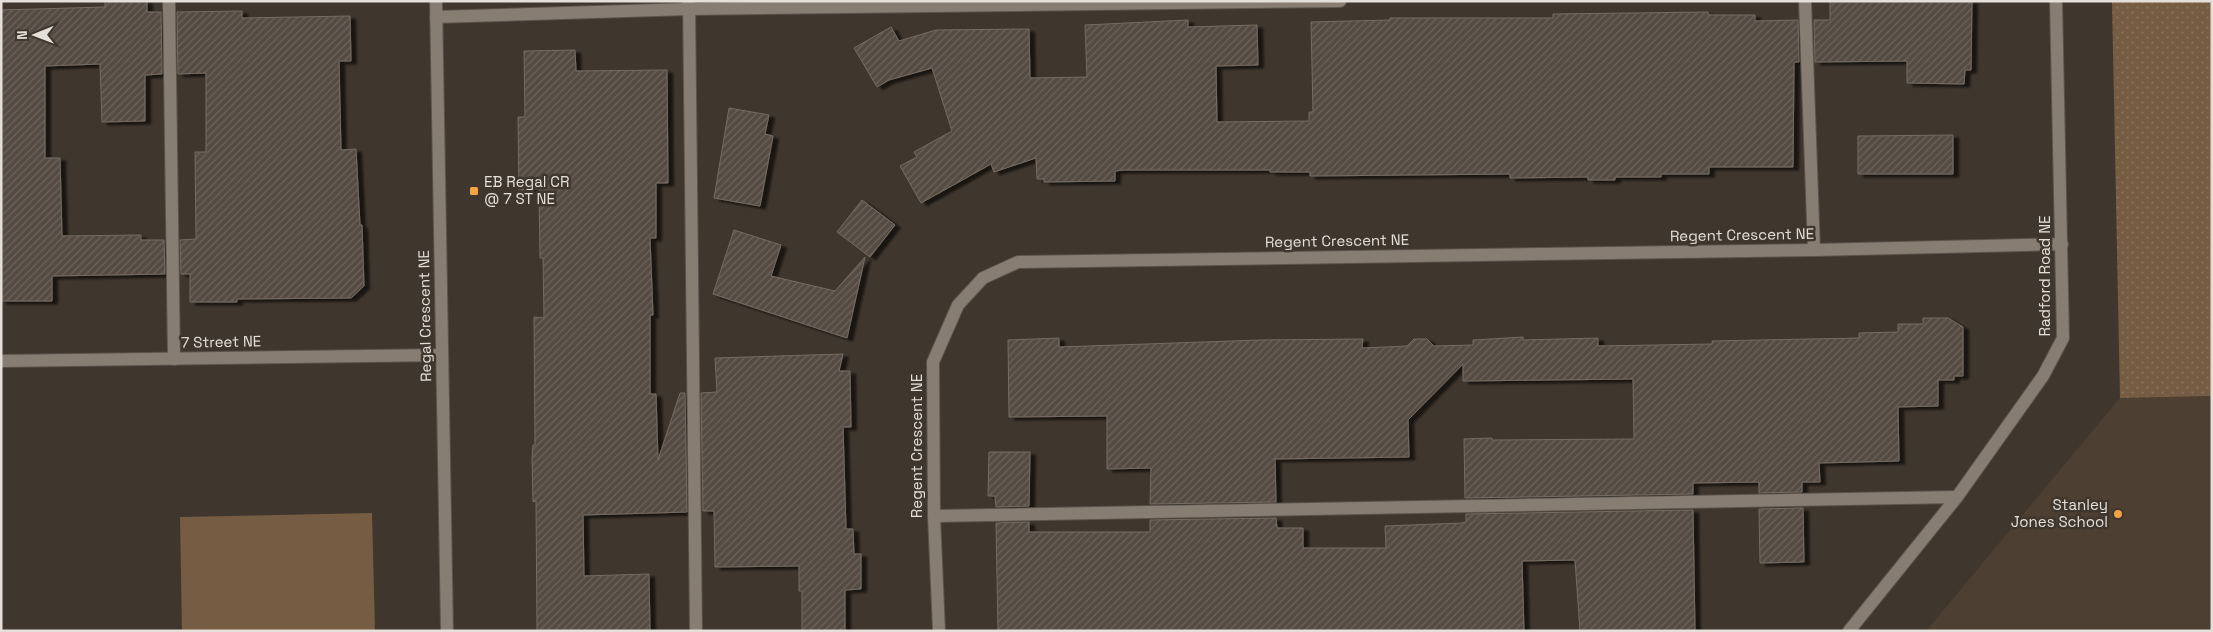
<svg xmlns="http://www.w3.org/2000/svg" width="2213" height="632" viewBox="0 0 2213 632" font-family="'Space Grotesk',sans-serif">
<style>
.built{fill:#4d3f31}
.grass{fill:#765c42}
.park{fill:url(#park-dots)}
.building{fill:url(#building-hatch);stroke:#766c62;filter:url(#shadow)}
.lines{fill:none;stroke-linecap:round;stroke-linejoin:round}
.lane-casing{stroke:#5b534c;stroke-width:14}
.street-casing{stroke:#5b534c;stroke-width:14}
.secondary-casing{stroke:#5b534c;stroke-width:14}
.lane{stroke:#877d73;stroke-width:12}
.street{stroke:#877d73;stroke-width:12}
.secondary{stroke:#877d73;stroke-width:12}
.poi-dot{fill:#f5a345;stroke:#3f362d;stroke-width:2}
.labels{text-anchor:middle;stroke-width:5;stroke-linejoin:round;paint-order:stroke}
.poi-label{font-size:15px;fill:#e5dfda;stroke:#3f362d;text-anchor:start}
.street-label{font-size:15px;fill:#e5dfda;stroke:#3f362d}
</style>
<defs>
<pattern id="park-dots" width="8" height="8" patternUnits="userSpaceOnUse" patternTransform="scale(1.25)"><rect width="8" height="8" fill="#765c42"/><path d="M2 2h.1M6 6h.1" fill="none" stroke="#89735d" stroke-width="1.8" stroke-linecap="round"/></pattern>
<pattern id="building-hatch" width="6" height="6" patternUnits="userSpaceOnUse" patternTransform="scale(1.25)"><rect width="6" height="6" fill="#544b42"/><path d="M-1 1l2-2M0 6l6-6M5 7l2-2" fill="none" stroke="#6c645d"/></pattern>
<filter id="shadow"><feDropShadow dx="5.5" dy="3" stdDeviation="1" flood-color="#0009"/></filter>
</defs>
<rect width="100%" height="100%" fill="#3f362d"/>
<!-- built -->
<polygon class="built" points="2212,396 2212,631 1926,631 2120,398"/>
<!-- grass -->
<polygon class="grass" points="372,513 375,631 182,631 180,517"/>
<!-- park -->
<polygon class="park" points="2112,1 2212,1 2212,396 2120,398"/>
<!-- building -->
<g class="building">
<polygon points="105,1 147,1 147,12 161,12 162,74 145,75 145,121 102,122 100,64 45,66 45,158 60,158 62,236 141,235 141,240 164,240 165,274 52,276 52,301 1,301 1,10 105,7"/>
<polygon points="1830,1 1972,1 1971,70 1965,70 1964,84 1907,83 1907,61 1815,62 1814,20 1830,20"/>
<polygon points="242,11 242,18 350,16 351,61 339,61 341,150 356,149 360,225 362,225 364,286 351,298 237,299 237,302 190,302 190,274 181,274 180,240 196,239 195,152 206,152 206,73 178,74 177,12"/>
<polygon points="1708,12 1708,15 1755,15 1755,21 1798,20 1799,62 1794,62 1793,167 1709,167 1709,174 1661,174 1661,177 1615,177 1615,180 1588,180 1588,177 1510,178 1510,174 1310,176 1310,172 1270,172 1270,170 1123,170 1115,171 1115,181 1044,182 1044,179 1037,179 1036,158 994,172 991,164 921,203 900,166 917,157 914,152 952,131 932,68 889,80 877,87 854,48 891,27 899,41 936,30 1029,29 1030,78 1087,77 1085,25 1188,20 1188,27 1257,25 1258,65 1216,66 1217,122 1309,121 1309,112 1313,112 1311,22 1390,20 1390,18 1553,18 1553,14"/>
<polygon points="575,50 576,71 667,70 668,183 656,183 656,238 650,238 653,315 650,315 650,394 656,394 658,460 680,393 685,393 687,512 583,515 584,576 649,574 650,631 537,631 536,501 533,502 532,457 533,445 535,445 534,317 544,318 543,258 540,258 539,189 519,190 518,117 525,117 524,51"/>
<polygon points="729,108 769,115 765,134 773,136 760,206 714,198"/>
<polygon points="1953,135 1953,174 1858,174 1858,136"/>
<polygon points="862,200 895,225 870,257 837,232"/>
<polygon points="734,230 781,245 771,276 835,291 865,257 847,338 713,294"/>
<polygon points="1923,318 1948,318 1963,327 1963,376 1954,376 1954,380 1938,380 1938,406 1898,407 1899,461 1819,463 1820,482 1802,482 1802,492 1759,493 1759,482 1693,483 1693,494 1465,498 1464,439 1492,438 1492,440 1634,439 1633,379 1463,381 1463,364 1408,420 1409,457 1275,459 1276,502 1150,504 1151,468 1107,469 1107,416 1009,417 1008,340 1059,338 1059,347 1261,340 1363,339 1362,348 1407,346 1414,339 1427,339 1434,346 1473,345 1473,340 1523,337 1523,340 1598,338 1598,346 1712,344 1712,341 1859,338 1859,333 1898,332 1898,324 1923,324"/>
<polygon points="843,354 839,371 850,371 851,427 843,427 846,529 853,529 854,554 861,554 861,589 845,590 845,631 802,631 802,591 799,591 799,566 715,567 714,511 703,511 701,393 717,392 715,358"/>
<polygon points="989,452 1030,452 1029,506 996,507 995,496 988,496"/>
<polygon points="1803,508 1804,562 1760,563 1759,509"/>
<polygon points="1693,510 1695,631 1580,631 1575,560 1522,561 1524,631 998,631 996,523 1029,522 1029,532 1150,532 1150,520 1276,518 1277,528 1303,528 1303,548 1386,548 1385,526 1462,523 1466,522 1466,514"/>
</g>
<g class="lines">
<!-- lane casing -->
<g class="lane-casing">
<g id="lane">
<polyline points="169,1 174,359"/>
<polyline points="689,1 696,631"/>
<polyline points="1805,1 1814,250"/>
<polyline points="436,17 689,9 1340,1"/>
<polyline points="934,516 1957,497"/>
</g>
</g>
<!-- street casing -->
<g class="street-casing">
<g id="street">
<polyline points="1,361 442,355"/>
<polyline points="939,631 934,516 933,362 958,305 983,278 1018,262 1814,250 2062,244"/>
<polyline points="1849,631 1957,497 2043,376 2063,338 2056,1"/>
</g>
</g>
<!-- secondary casing -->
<g class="secondary-casing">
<polyline id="secondary" points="436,1 447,631"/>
</g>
<!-- lane -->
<use href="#lane" class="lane"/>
<!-- street -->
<use href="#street" class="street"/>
<!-- secondary -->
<use href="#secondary" class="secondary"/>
</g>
<!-- markers -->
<g class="poi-dot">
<rect x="469" y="186" width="10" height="10" rx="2.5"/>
<circle cx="2118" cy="514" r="5"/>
</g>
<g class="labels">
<!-- poi labels -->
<g class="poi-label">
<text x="484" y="187">EB Regal CR<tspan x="484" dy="17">@ 7 ST NE</tspan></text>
<text x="2108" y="510" text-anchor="end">Stanley<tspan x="2108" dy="17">Jones School</tspan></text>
</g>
<!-- street labels -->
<g class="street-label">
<text transform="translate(1742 235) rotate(-1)" y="5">Regent Crescent NE</text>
<text transform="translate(1337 241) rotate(-1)" y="5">Regent Crescent NE</text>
<text transform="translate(2045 276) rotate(-90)" y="5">Radford Road NE</text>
<text transform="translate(425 316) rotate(-91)" y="5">Regal Crescent NE</text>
<text transform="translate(221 342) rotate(-1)" y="5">7 Street NE</text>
<text transform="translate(917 446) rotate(-90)" y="5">Regent Crescent NE</text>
</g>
</g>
<!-- border -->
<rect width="2213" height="632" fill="none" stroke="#e5dfda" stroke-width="5"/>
<!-- north arrow -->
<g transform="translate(35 35) rotate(269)" stroke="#3f362d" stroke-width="4" paint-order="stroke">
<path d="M0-4L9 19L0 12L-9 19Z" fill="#e5dfda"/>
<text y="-8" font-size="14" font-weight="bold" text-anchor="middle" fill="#e5dfda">N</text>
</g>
</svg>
